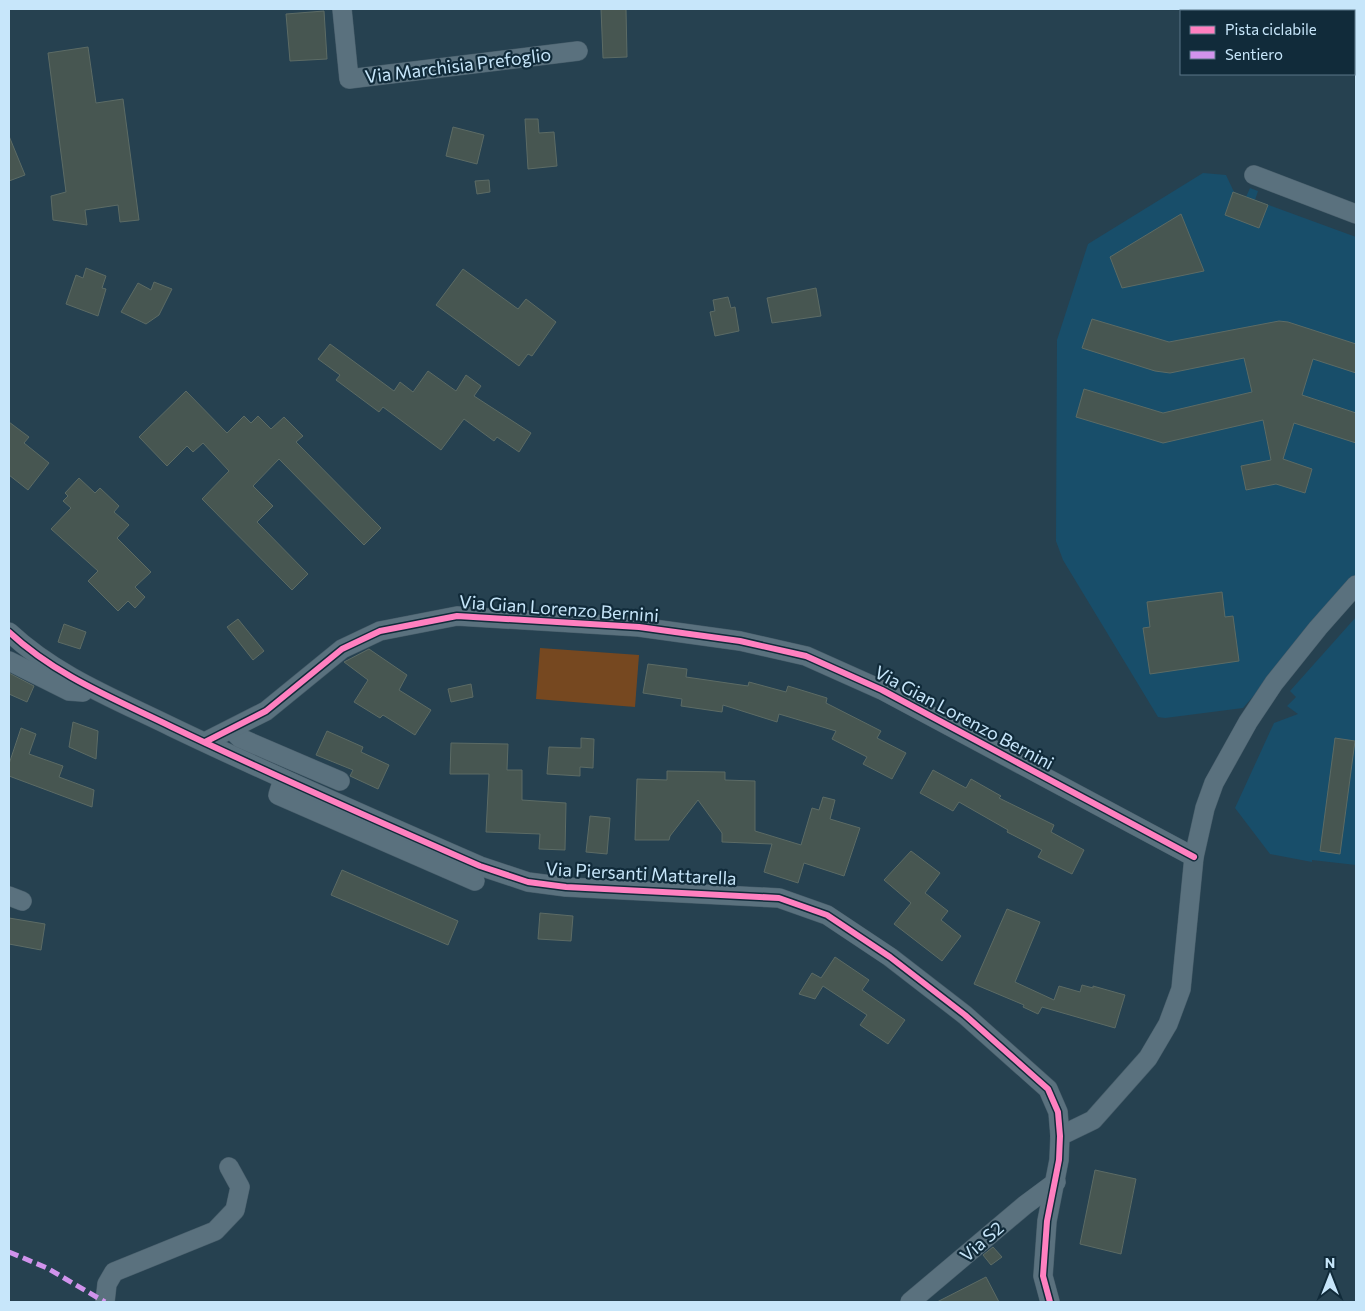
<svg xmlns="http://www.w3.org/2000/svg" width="1365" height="1311" viewBox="0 0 1365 1311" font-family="Commissioner,sans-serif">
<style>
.built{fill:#184e6a}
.green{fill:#764820}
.building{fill:#475651;stroke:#5c6b65}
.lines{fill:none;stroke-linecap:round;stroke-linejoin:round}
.minor-casing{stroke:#475d6a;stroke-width:20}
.minor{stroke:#5a717e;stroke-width:19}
.quiet{stroke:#d193ec;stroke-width:5;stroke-dasharray:10 5;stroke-linecap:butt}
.cycleway-casing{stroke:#112b3a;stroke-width:9}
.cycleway{stroke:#ff80c0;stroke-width:6}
.labels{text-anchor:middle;stroke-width:4.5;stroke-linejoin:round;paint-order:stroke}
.street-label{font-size:18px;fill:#c7e6fa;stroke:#112b3a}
</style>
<rect width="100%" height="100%" fill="#264150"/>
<!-- built -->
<g class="built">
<polygon points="1203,173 1226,175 1234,192 1246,197 1250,188 1258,191 1255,200 1356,237 1356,578 1243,708 1165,718 1158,717 1063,560 1056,541 1057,340 1088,244"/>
<polygon points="1356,617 1356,865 1312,860 1312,862 1270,854 1235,808 1274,723 1298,714 1287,706 1296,697 1290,691"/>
</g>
<!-- green -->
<polygon class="green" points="540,648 639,655 635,707 536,699"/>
<!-- building -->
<g class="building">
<polygon points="601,9 626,9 627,57 603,58"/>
<polygon points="324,11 327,59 290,61 286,14"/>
<polygon points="88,47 96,103 123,99 139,220 120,222 118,205 85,210 87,225 53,220 51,196 66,192 48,53"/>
<polygon points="525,119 538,119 539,133 554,132 557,166 528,169"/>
<polygon points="453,127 484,135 477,164 446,156"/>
<polygon points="9,136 25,175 9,181"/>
<polygon points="489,180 490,192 477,194 475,181"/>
<polygon points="1233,192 1268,205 1259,228 1225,215"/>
<polygon points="1181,214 1204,271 1122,288 1110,257"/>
<polygon points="86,268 106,276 102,288 106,289 98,316 66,304 76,275 83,278"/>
<polygon points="463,269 518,309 526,299 556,322 532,356 528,354 519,366 436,305"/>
<polygon points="154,282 172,289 159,315 146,324 121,312 138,283 151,290"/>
<polygon points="816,288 821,316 772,323 767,298"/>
<polygon points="728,297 731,308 735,307 739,331 715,336 710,312 715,311 713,300"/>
<polygon points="1092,319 1169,342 1279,321 1288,322 1356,344 1356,373 1313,359 1302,395 1356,413 1356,443 1294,423 1283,459 1312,469 1305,493 1276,484 1246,490 1241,466 1271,460 1263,420 1163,443 1076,417 1084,389 1163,413 1252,392 1244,358 1170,373 1155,371 1082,348"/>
<polygon points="330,344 394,391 400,382 413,392 428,371 456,391 466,375 481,386 474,396 531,433 519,452 497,437 494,441 464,419 441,450 383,407 379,412 336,380 340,375 318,359"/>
<polygon points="186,391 227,433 244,416 251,423 258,416 271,429 284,417 303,436 296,442 381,528 364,545 279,459 253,486 273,506 257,522 308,574 292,590 202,499 229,471 203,443 193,452 187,446 167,466 139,437"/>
<polygon points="9,422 29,437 24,443 49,463 28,490 9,475"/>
<polygon points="79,478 95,493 100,488 119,506 114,512 129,525 117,538 151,572 135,587 145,597 135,608 128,601 118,611 88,581 98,571 51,529 71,508 63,501 68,496 65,493"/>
<polygon points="1222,592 1225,617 1233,616 1239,661 1150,674 1143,628 1150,627 1147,602"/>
<polygon points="238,619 264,651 253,660 227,627"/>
<polygon points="64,624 86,632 80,649 58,642"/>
<polygon points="369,649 407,675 399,690 431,710 415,735 383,715 380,718 354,702 368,680 344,662"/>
<polygon points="648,664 687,669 686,677 748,686 749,682 786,692 788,686 827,698 826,703 881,731 877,738 906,753 892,779 863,764 867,757 832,739 836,731 779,714 777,722 723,705 722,712 681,706 682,699 643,693"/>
<polygon points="9,673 34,686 27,702 9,694"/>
<polygon points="471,684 473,697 451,702 448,689"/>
<polygon points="73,722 98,731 96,759 69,747"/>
<polygon points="21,728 36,734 29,754 63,766 59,777 94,790 92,807 9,776 9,764"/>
<polygon points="327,731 363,747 361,752 389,765 378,789 350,776 353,770 316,755"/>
<polygon points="581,738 594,739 593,768 580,767 580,776 547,774 549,747 581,748"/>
<polygon points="1335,738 1355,741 1340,854 1320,851"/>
<polygon points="451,743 508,744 507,770 522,770 522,800 566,803 565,850 539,849 540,834 486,832 489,774 450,774"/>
<polygon points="933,770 966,788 971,779 1001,796 999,798 1054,825 1051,832 1084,850 1072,874 1038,857 1042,850 1007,832 1008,830 959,802 953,811 920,793"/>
<polygon points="667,771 725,772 725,780 755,781 755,831 801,845 812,808 819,810 823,797 835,800 830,819 860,828 844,876 804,863 798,883 764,872 772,844 722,842 722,833 698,800 670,836 669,840 635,840 637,779 667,780"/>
<polygon points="590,816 610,818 607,854 586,852"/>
<polygon points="911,851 940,873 925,893 948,911 941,920 961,936 942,961 894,924 911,903 884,880"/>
<polygon points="342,870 458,921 448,945 331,895"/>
<polygon points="1007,909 1040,922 1015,982 1054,1000 1059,986 1080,992 1082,985 1093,988 1093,986 1125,995 1115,1028 1042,1007 1038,1014 1023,1007 1024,1005 974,984"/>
<polygon points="540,913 573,916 571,941 538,939"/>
<polygon points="9,918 45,924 41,950 9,944"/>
<polygon points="835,957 869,980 862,990 905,1020 888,1044 860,1025 867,1015 823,986 815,999 799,994 812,973 821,978"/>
<polygon points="1095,1170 1136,1179 1121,1254 1080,1244"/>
<polygon points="993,1247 1002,1257 991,1265 983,1255"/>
<polygon points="986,1277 999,1302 937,1302"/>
</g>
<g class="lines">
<!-- minor casing -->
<g class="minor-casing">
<g id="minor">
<polyline points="342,9 349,79 578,51"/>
<polyline points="1254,175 1356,214"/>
<path d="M 9,632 C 56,676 115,699 172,727 C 274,776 377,821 480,866 L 528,882 L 566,887 L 779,898 L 827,915 L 890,957 L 965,1015 L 1048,1089 L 1058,1112 L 1060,1136 L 1059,1160 L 1047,1221 L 1043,1276 L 1050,1302"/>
<polyline points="9,661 69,691 83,692"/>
<polyline points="232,730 240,738 340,781"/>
<polyline points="205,742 266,711 342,649 380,631 457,616 639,627 740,641 806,656 882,690 1194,857"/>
<polyline points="283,779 278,795 475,881"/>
<polyline points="9,896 22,901"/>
<polyline points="1060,1136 1093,1120 1148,1058 1168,1024 1181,989 1194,857 1205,808 1214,783 1248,722 1274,683 1318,628 1356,585"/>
<polyline points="105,1302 107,1284 114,1272 215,1231 235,1210 240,1187 229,1167"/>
<polyline points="910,1302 1025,1205 1056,1182"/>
</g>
</g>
<!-- minor -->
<use href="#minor" class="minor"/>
<!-- quiet -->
<polyline class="quiet" points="9,1252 47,1268 105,1302"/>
<!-- cycleway casing -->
<g class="cycleway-casing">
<g id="cycleway">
<path d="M 9,632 C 56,676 115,699 172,727 C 274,776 377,821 480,866 L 528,882 L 566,887 L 779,898 L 827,915 L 890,957 L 965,1015 L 1048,1089 L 1058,1112 L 1060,1136 L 1059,1160 L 1047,1221 L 1043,1276 L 1050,1302"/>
<polyline points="205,742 266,711 342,649 380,631 457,616 639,627 740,641 806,656 882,690 1194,857"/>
</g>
</g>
<!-- cycleway -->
<use href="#cycleway" class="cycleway"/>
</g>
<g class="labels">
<!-- street labels -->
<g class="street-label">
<text transform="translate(458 66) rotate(-7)" y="6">Via Marchisia Prefoglio</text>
<text transform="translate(559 609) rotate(4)" y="6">Via Gian Lorenzo Bernini</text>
<text transform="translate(964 718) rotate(28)" y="6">Via Gian Lorenzo Bernini</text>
<text transform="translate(641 874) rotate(3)" y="6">Via Piersanti Mattarella</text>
<text transform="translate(982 1242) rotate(-41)" y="6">Via S2</text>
</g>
</g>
<!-- border -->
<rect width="1365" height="1311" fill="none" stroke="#c7e6fa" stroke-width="20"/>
<!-- legend -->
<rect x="1180" y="10" width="175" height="65" fill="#112b3a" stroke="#5a7687"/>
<rect x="1190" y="26" width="25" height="8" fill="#ff80c0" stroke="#5a7687"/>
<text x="1225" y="35" font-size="15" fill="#c7e6fa">Pista ciclabile</text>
<rect x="1190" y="51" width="25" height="8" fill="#d193ec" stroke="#5a7687"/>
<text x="1225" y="60" font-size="15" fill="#c7e6fa">Sentiero</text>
<!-- north arrow -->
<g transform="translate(1330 1276)" stroke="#112b3a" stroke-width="4" paint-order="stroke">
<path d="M0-4L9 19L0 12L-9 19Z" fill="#c7e6fa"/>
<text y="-8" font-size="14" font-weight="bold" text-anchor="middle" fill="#c7e6fa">N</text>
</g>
</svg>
